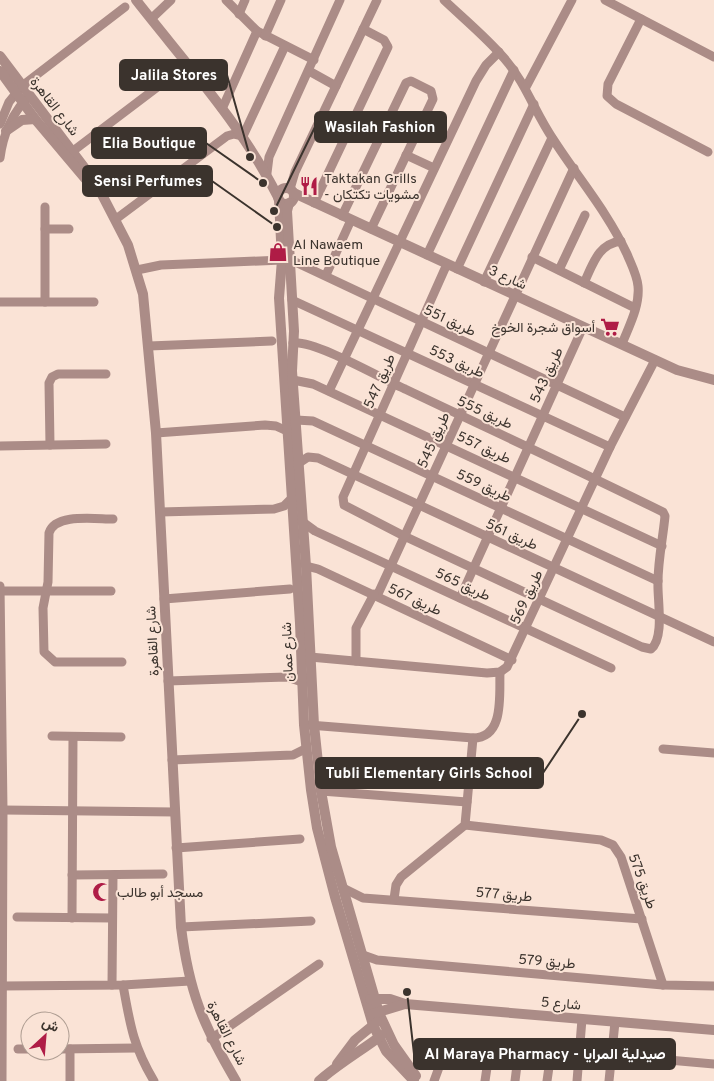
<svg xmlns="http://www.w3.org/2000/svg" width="714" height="1081" viewBox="0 0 714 1081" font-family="Overpass,Vazirmatn,sans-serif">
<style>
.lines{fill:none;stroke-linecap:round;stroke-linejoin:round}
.minor{stroke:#ab8c87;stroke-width:9}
.tertiary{stroke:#ab8c87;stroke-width:10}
.labels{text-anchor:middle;stroke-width:4;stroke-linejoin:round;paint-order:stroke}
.street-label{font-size:14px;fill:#3b332d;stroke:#fae3d6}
.poi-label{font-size:14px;fill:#3b332d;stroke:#fae3d6;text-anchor:start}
.leader{fill:none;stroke:#3b332d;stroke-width:2}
.callout-dot{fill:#3b332d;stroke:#fae3d6;stroke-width:2}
.callout{fill:#3b332d;stroke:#3b332d;stroke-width:2}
.callout-label{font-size:15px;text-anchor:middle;font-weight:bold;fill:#fff}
</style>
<rect width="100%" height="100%" fill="#fae3d6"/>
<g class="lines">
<!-- minor -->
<g class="minor">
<polyline points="226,0 257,31 314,60"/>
<path d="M 444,0 C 464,19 486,37 504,58 C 526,83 535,113 553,139 C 578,178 607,211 627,254 C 631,264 637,275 638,286 C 640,306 629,326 622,344"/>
<polyline points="605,0 714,57"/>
<polyline points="239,14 245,0"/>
<polyline points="151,19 171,0"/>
<polyline points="641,19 608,84 607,96 616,104 708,152"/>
<polyline points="265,36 281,0"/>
<polyline points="309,71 336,86"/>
<polyline points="526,87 572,0"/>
<polyline points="222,109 257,31"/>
<polyline points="0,124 9,102 22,86 125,7"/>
<polyline points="73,151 176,73"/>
<polyline points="406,155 434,168"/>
<path d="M 0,158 C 3,135 11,115 27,98"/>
<polyline points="267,173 269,157 340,0"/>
<polyline points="290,189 295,172 377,0"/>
<polyline points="314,203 388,47 384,40 363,29"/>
<polyline points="45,207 45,302"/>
<polyline points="342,216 406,83 411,81 431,91 433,99 371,229"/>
<polyline points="116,219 227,136 234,134 243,136 285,46"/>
<polyline points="45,229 69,229"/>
<polyline points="427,255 514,70"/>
<polyline points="532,257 635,308"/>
<polyline points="291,260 625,417"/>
<polyline points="457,269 534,104"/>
<polyline points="137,270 161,265 282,260"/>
<polyline points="559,270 585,215"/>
<polyline points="326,275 351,220"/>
<polyline points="484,282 552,138"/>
<path d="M 584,283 C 593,264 598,244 621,241"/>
<polyline points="292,300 610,447"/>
<polyline points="0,302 94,302"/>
<path d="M 293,343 C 315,340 382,379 405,389 C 491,430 578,470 663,512 L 665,516 C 663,538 658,560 658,582 C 657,598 665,638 651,649 L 642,647 L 404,536 L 344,505 L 343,497 L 447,264"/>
<polyline points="149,346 272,341"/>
<polyline points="293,380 313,384 662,546"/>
<polyline points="329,391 476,81 486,65 499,52"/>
<polyline points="296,420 313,421 658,581"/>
<polyline points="156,433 265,425 276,426 287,431"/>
<polyline points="50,445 49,383 52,377 58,374 106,374"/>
<polyline points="0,446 106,444"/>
<polyline points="299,463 308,457 318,458 714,642"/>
<polyline points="160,512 274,509 284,506 291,499"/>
<path d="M 113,519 C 95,519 55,513 49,533 L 48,582 L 43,608 L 44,652 L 55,662 L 122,662"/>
<polyline points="304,523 315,531 611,668"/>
<polyline points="306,566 318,569 512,660"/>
<polyline points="0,586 3,810 2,1081"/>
<polyline points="0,591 111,591"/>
<polyline points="377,596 574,168"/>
<polyline points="460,598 583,327"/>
<polyline points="164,599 290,589"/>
<polyline points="310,657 487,673 500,672 507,667 610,447 655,360"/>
<polyline points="356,661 356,628 374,594"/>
<polyline points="168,681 287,677 302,682"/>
<path d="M 309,725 L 473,738 C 505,738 499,694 500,672"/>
<polyline points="52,736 121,737"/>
<polyline points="663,749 714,753"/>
<polyline points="172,760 293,755 305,749"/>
<polyline points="321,791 467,802"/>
<polyline points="3,810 175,812"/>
<polyline points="465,825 601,840 613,845 621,857 663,985"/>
<polyline points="176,848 300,839"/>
<polyline points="72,875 163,874"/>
<polyline points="343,888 363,898 642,919"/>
<polyline points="394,899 396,885 401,877 465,825 473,738"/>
<polyline points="17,917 112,918"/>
<polyline points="72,918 73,737"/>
<polyline points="181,927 311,921"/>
<polyline points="363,955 377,960 663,985 714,986"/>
<polyline points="112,985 113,875"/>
<path d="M 123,985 C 130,1024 133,1046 154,1081"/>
<polyline points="2,986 123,985 190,981"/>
<polyline points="211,1039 319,964"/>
<polyline points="18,1049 30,1049"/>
<polyline points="60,1049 136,1048"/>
<polyline points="70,1049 70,1081"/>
<polyline points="612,1055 714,1064"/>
<polyline points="434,1081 445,1051 450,1050 579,1063"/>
<polyline points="485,1081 489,1054"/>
<polyline points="515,1081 518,1057"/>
<polyline points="547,1081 550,1060"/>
<polyline points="577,1081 582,1019"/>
<polyline points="609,1081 615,1022"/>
</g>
<!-- tertiary -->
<g class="tertiary">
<path d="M 136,0 C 186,64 242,125 278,197"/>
<path d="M 0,56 L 96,183 L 128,245 L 143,294 L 156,433 L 181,927 C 189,992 203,1025 236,1081"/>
<polyline points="0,71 35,119 94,189"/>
<polyline points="6,131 22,120 35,119"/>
<circle cx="286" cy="196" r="8"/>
<polyline points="294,193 677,370 714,380"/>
<polyline points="279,200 282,260 279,298 300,623 304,725 311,790 317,828 335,897 373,1025 386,1051 414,1081"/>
<polyline points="289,203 287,211 294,331 292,371 306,566 314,725 321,791 331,847 379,1013 394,1045 416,1076"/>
<polyline points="370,999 390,999 405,1004 714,1030"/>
<polyline points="372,1014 405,1004"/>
<polyline points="337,1064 355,1040 377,1022"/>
<path d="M 319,1081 C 338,1064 361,1051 382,1035"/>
</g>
</g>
<!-- icons -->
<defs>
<g id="restaurant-bare" transform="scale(1.5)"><path d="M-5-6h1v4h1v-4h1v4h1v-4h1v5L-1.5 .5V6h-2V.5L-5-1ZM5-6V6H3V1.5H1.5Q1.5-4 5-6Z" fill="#af1c46" stroke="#fae3d6" stroke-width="2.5" paint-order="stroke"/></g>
<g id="shop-bare" transform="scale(1.5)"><path d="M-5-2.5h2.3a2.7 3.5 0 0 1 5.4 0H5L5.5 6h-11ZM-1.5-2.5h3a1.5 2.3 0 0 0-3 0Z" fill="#af1c46" stroke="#fae3d6" stroke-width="2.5" paint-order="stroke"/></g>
<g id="supermarket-bare" transform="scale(1.5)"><path d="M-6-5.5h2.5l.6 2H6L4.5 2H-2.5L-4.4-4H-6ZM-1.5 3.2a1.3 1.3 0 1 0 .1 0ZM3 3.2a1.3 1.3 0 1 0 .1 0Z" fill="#af1c46" stroke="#fae3d6" stroke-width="2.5" paint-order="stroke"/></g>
<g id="mosque-bare" transform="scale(1.5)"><path d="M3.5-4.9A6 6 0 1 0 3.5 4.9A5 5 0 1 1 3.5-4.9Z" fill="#af1c46" stroke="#fae3d6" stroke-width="2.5" paint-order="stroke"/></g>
</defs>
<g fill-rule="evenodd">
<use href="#restaurant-bare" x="309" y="186"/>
<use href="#shop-bare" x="278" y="252"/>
<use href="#supermarket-bare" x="610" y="327"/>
<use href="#mosque-bare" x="102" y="892"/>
</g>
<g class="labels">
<!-- street labels -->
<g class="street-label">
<text transform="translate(55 106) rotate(52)" y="5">شارع القاهرة</text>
<text transform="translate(508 277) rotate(24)" y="5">شارع 3</text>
<text transform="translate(450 320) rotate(25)" y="5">طريق 551</text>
<text transform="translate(457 361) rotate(25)" y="5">طريق 553</text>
<text transform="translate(546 375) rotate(-65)" y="5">طريق 543</text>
<text transform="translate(379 381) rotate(-66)" y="5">طريق 547</text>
<text transform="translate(485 412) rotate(25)" y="5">طريق 555</text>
<text transform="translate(433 440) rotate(-66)" y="5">طريق 545</text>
<text transform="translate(484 447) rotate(25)" y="5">طريق 557</text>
<text transform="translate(484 485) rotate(25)" y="5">طريق 559</text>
<text transform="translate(512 534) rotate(25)" y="5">طريق 561</text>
<text transform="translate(463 584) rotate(25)" y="5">طريق 565</text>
<text transform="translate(526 597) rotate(-65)" y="5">طريق 569</text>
<text transform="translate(415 599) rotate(25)" y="5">طريق 567</text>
<text transform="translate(152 641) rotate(-93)" y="5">شارع القاهرة</text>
<text transform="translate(287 652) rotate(-92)" y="5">شارع عمان</text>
<text transform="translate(643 881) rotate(70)" y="5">طريق 575</text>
<text transform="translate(504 894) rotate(5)" y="5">طريق 577</text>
<text transform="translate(547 961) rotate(5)" y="5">طريق 579</text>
<text transform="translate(561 1003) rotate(5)" y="5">شارع 5</text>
<text transform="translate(227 1033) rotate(63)" y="5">شارع القاهرة</text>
</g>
<!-- poi labels -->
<g class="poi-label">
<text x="324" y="183">Taktakan Grills<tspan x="324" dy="16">- مشويات تكتكان</tspan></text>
<text x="293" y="249">Al Nawaem<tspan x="293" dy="16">Line Boutique</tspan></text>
<text x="595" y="332" text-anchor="end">أسواق شجرة الخوخ</text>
<text x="117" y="897">مسجد أبو طالب</text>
</g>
</g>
<!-- callouts -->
<path class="leader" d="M250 157L227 75M274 211L315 127M263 183L206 143M277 227L212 181M582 714L543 773M407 992L414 1054"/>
<g class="callout-dot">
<circle cx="250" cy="157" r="5"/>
<circle cx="274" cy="211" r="5"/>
<circle cx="263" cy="183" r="5"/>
<circle cx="277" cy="227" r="5"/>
<circle cx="582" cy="714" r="5"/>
<circle cx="407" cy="992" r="5"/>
</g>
<g class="callout">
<rect x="120" y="60" width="107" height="30" rx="5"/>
<rect x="315" y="112" width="131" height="30" rx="5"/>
<rect x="92" y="128" width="114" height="30" rx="5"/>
<rect x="83" y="166" width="129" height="30" rx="5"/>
<rect x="316" y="758" width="227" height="30" rx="5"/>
<rect x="414" y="1039" width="261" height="30" rx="5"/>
</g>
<g class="callout-label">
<text x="174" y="80">Jalila Stores</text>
<text x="380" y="132">Wasilah Fashion</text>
<text x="149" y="148">Elia Boutique</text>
<text x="148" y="186">Sensi Perfumes</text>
<text x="429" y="778">Tubli Elementary Girls School</text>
<text x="545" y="1059">Al Maraya Pharmacy - صيدلية المرايا</text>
</g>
<!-- north arrow -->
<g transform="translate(45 1036) rotate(26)"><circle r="24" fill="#fae3d6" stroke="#ae9d92"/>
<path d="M0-4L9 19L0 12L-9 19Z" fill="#af1c46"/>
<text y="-8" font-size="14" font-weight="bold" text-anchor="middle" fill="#3b332d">ش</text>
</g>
</svg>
